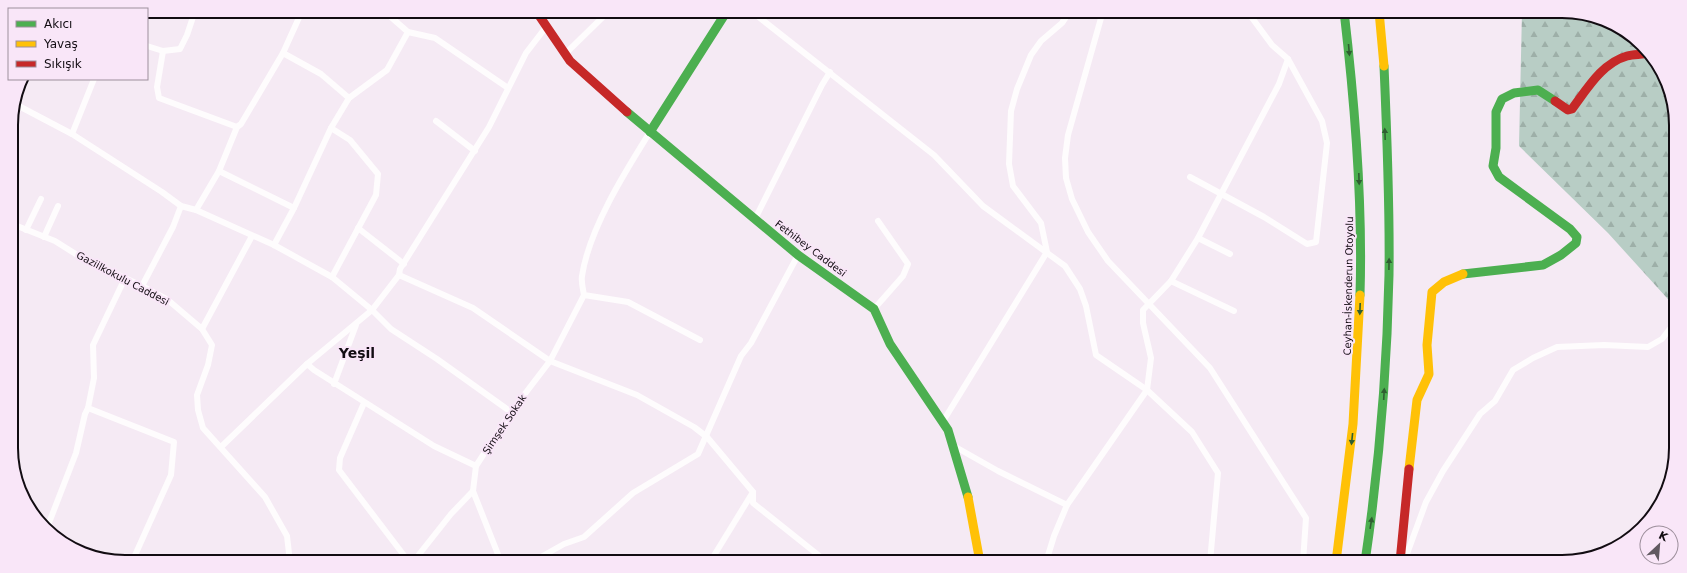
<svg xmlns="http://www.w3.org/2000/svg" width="1687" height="573" viewBox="0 0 1687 573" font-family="'DejaVu Sans',sans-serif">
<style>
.forest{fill:url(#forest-firs)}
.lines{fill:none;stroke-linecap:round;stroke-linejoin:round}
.street{stroke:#fefcfd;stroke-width:6}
.fast{stroke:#4caf50;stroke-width:9}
.slow{stroke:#ffc107;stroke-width:9}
.jam{stroke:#c62828;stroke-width:9}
.oneway{fill:#2f5e31}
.labels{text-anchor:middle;stroke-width:4;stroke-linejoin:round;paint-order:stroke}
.street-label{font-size:10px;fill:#120c12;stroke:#f9e6f8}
.district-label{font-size:14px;font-weight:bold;fill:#120c12;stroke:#f9e6f8}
.rim{fill:none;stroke:#120c12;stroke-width:2}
</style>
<defs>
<pattern id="forest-firs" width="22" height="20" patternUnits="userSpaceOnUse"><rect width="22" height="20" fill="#b8cdc5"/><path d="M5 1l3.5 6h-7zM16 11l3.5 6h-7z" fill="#9dafa8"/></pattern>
</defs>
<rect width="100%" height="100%" fill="#f5eaf4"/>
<!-- forest -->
<polygon class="forest" points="1522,11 1562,11 1598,17 1648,50 1675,110 1676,308 1608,233 1519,146"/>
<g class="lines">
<!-- street -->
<g class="street">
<polyline points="302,11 283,53 241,124 237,127 219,171 196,210 274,245 332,277 372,310 391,329 437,359 511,412"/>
<polyline points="384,11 408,32 435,38 508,88"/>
<polyline points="751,11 934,155 983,206 1065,266 1080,289 1086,306 1096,355 1147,390 1192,432 1218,473 1210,562"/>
<polyline points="1103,11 1068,135 1065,158 1066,178 1072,199 1088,232 1108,261 1210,368 1306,518 1303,562"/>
<path d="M 1184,11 C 1204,15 1218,17 1238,11"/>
<polyline points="147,46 163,51 180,49 187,35 195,11"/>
<polyline points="163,51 157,87 159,98 237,127"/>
<polyline points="283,53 321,74 349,98"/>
<polyline points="565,54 609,11"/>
<polyline points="15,104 72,134 162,192 181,206 196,210"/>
<polyline points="436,121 475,151"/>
<polyline points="331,128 350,140 378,174 376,195 332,277"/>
<path d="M 650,132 C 625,172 589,229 582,276 C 581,282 583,289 584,295 L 628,302 L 700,340"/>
<polyline points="72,134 94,79"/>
<polyline points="219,171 294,208"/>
<polyline points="1190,177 1264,217 1307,244 1316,242 1327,143 1322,121 1288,59 1272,45 1247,11"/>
<polyline points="755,219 822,85 830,72"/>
<polyline points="12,224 55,241 82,258 142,286 168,300 202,329 212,345 208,365 197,395 198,410 203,428 265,497 287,536 290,562"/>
<polyline points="358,228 404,264"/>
<polyline points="26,230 41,199"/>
<polyline points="44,237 58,206"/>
<polyline points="1198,238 1230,254"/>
<polyline points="274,245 294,208 331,128 349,98 387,70 408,32"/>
<polyline points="399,275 473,308 550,361 637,395 694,427 707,437 753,492 753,503 827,562"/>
<polyline points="1171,281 1234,311"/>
<polyline points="142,286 173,227 181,206"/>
<polyline points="874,309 903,276 908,264 878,221"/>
<polyline points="202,329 252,236"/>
<polyline points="307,364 314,370 434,446 476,466"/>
<polyline points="334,384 356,325"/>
<polyline points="364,403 340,458 339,470 409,562"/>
<polyline points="88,408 174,442 171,475 132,562"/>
<polyline points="942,423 1047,252 1041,223 1013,186 1009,164 1011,111 1017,89 1031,55 1041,41 1062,23 1070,11"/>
<polyline points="952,445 998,471 1067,505"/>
<polyline points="221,447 307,364 372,310 399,275 400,269 489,127 526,53 546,27"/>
<polyline points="47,528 76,453 85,414 88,408 94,378 93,345 125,278"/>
<polyline points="413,562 451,514 473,491"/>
<polyline points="501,562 473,491 476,466 511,412 550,361 584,295"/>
<polyline points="532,562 564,544 584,537 633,493 698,454 741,356 751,343 798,255"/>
<polyline points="710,562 753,492"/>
<polyline points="1046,562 1054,536 1067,505 1147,390 1151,358 1143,323 1143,310 1171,281 1198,238 1279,84 1288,59"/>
<polyline points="1404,562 1426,502 1443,471 1480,414 1495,401 1513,370 1533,358 1557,347 1604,345 1648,347 1662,339 1676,321"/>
</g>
<!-- fast -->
<g class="fast">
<path d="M 1344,11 C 1355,105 1363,200 1360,295"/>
<polyline points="627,112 798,255 874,309 890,344 948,430 968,497"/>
<polyline points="650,132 727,11"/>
<polyline points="1463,274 1543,265 1561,255 1576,243 1577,237 1570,229 1499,177 1493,166 1496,148 1496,112 1502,99 1514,93 1538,90 1555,101"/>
<polyline points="81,551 92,556"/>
<path d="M 1365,562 C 1379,467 1387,371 1389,275 C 1390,205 1387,135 1384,66"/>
</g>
<!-- slow -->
<g class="slow">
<polyline points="1379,11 1384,66"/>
<polyline points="1409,469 1417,400 1429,374 1427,345 1432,292 1444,282 1463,274"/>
<polyline points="968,497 980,562"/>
<polyline points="1336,562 1353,424 1360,295"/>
</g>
<!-- jam -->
<g class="jam">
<polyline points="536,11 570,61 627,112"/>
<path d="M 1555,101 L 1568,110 L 1572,109 C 1587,89 1602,63 1627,56 C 1634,54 1642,55 1649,53"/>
<polyline points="1400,562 1409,469"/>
</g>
</g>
<!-- one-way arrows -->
<defs><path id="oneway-solid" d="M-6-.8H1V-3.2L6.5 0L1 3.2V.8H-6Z"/></defs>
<g class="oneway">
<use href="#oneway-solid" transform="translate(1349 50) rotate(85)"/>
<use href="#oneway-solid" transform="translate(1385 134) rotate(-92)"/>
<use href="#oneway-solid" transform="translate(1359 179) rotate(88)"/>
<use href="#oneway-solid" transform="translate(1389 264) rotate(-89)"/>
<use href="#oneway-solid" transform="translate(1360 309) rotate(92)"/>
<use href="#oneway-solid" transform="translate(1384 394) rotate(-87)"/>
<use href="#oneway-solid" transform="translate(1352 439) rotate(96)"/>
<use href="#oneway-solid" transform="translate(1371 523) rotate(-81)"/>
</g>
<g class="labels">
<!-- street labels -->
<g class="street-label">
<text transform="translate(811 248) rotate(37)" y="4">Fethibey Caddesi</text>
<text transform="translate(123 278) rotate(28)" y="4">Gaziilkokulu Caddesi</text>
<text transform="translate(1348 286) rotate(-89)" y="4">Ceyhan-İskenderun Otoyolu</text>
<text transform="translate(504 424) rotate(-56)" y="4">Şimşek Sokak</text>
</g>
<!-- district labels -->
<g class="district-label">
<text x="357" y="358">Yeşil</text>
</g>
</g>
<!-- crop -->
<path d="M0 0H1687V573H0ZM125 18H1562A107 107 0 0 1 1669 125V448A107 107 0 0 1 1562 555H125A107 107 0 0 1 18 448V125A107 107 0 0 1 125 18Z" fill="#f9e6f8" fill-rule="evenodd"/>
<path class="rim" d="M125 18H1562A107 107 0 0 1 1669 125V448A107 107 0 0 1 1562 555H125A107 107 0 0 1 18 448V125A107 107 0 0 1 125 18Z"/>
<!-- legend -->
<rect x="8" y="8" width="140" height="72" fill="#f9e6f8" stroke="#9d8f9c"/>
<rect x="16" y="21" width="20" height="6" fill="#4caf50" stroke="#9d8f9c"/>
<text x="44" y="28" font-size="12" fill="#120c12">Akıcı</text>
<rect x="16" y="41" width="20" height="6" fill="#ffc107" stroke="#9d8f9c"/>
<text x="44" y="48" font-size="12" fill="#120c12">Yavaş</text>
<rect x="16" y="61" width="20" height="6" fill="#c62828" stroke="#9d8f9c"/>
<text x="44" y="68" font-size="12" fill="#120c12">Sıkışık</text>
<!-- north arrow -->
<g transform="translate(1659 545) rotate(26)"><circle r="19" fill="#f9e6f8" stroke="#9d8f9c"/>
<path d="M0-3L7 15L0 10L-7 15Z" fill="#615a61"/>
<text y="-6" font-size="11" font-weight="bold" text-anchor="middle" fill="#120c12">K</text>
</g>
</svg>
